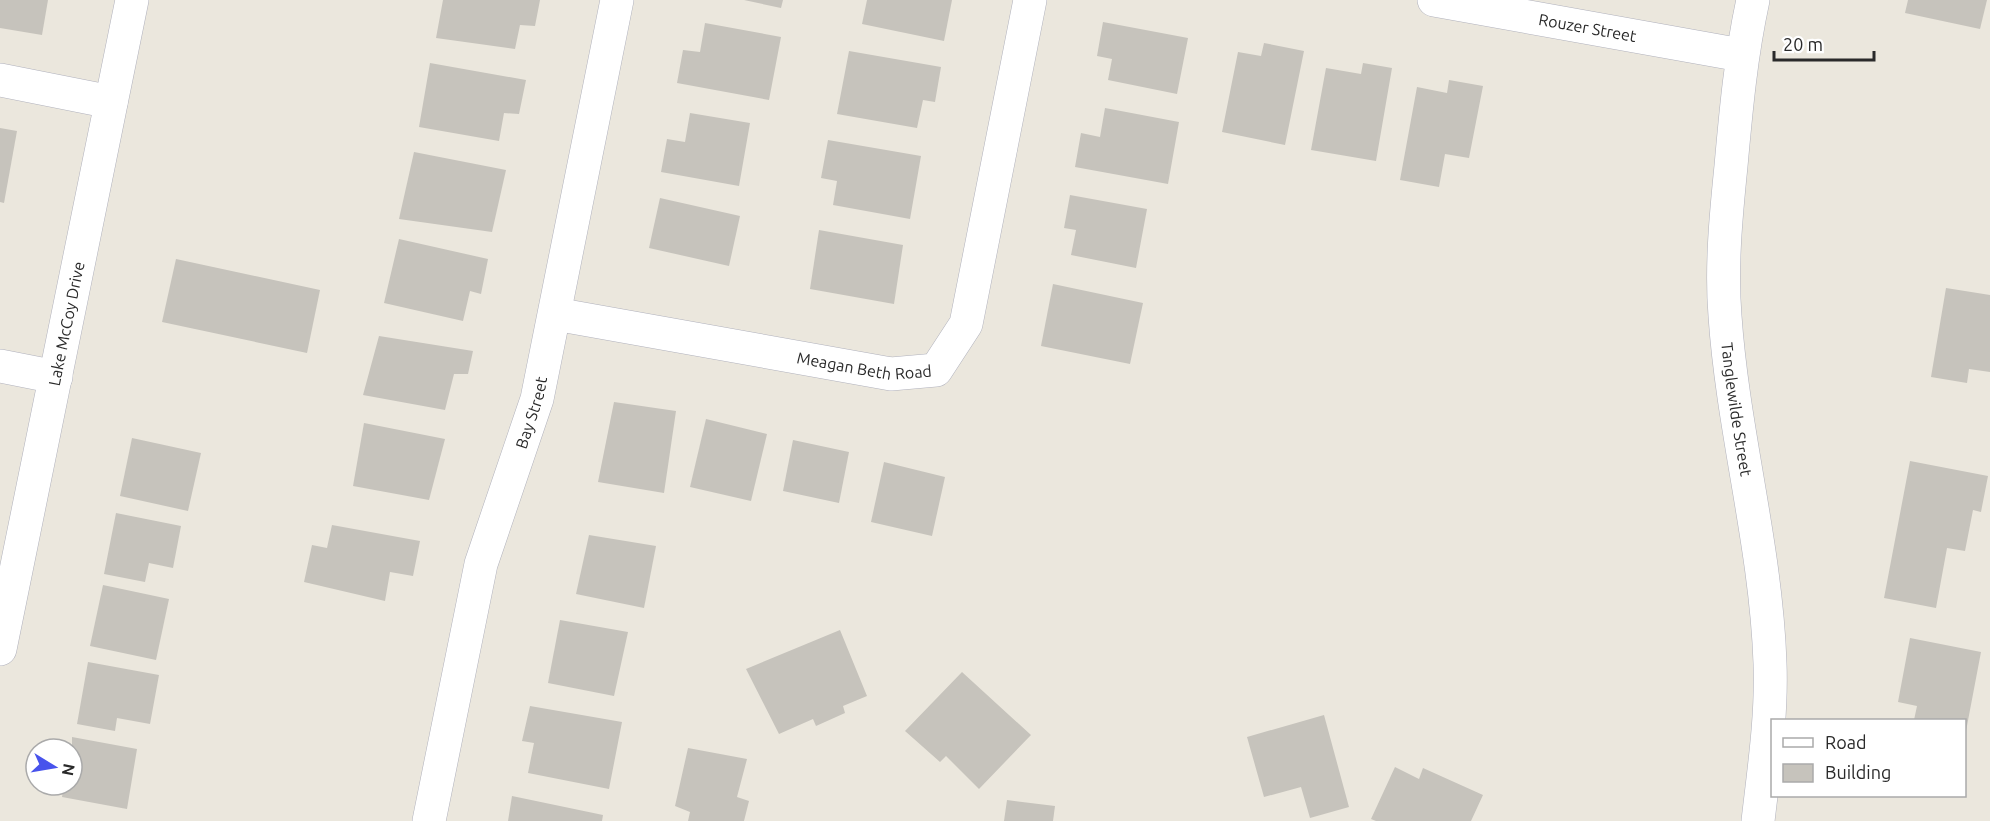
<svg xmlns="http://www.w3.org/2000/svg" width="1990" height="821" viewBox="0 0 1990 821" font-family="Ubuntu,sans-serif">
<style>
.building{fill:#c6c3bc}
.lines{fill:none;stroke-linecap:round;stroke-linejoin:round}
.minor-casing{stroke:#b0b1bc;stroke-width:34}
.tertiary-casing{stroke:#b0b1bc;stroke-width:34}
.minor{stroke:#fff;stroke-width:33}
.tertiary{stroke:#fff;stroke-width:33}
.labels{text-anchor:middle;stroke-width:5;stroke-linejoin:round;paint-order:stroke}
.street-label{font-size:16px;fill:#2a2a2a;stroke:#fff}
</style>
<rect width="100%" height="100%" fill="#ebe7dd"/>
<!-- building -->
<g class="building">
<polygon points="0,0 48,0 42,35 0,28"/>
<polygon points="443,0 540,0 535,26 520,25 515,49 436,38"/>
<polygon points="744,0 783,0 781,8"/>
<polygon points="867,0 952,0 944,41 862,24"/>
<polygon points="1908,0 1987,0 1980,29 1905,13"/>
<polygon points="1103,22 1188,38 1177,94 1108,80 1112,59 1097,56"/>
<polygon points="705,23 781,37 769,100 677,83 683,50 700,52"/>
<polygon points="1264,43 1304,51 1285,145 1222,132 1238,52 1261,56"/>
<polygon points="849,51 941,67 935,102 923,100 917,128 837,114"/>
<polygon points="430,63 526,80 519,114 504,113 499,141 419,127"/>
<polygon points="1363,63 1392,68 1376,161 1311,150 1326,68 1361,74"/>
<polygon points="1449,80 1483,86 1469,158 1445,154 1439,187 1400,180 1417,87 1447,93"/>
<polygon points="1105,108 1179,122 1168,184 1075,167 1081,133 1100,137"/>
<polygon points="690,113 750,123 739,186 661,172 667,139 685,142"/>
<polygon points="0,128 17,131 4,203 0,202"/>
<polygon points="828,140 921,156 910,219 833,205 837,181 821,178"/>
<polygon points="414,152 506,170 492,232 399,219"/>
<polygon points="1070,195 1147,209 1136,268 1071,255 1076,230 1064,228"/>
<polygon points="660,198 740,216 729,266 649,248"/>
<polygon points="819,230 903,245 894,304 810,289"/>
<polygon points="399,239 488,259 481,294 470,291 463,321 384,303"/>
<polygon points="176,259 320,290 307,353 162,322"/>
<polygon points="1053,284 1143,303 1130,364 1041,346"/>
<polygon points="1946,288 1990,295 1990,372 1969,369 1967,383 1931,377"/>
<polygon points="379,336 473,351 468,374 454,374 445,410 363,395"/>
<polygon points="614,402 676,411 664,493 598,482"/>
<polygon points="706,419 767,434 751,501 690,487"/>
<polygon points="364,423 445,439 429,500 353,486"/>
<polygon points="132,438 201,453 188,511 120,496"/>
<polygon points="793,440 849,452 839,503 783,491"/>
<polygon points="1910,461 1988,476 1981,512 1973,510 1965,551 1947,548 1936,608 1884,598"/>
<polygon points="884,462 945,477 932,536 871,522"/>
<polygon points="116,513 181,526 173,568 149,563 145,582 104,574"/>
<polygon points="332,525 420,541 413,576 390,572 385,601 304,582 312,545 327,548"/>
<polygon points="589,535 656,546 644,608 576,594"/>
<polygon points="103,585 169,599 156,660 90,646"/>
<polygon points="560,620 628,632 614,696 548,683"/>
<polygon points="840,630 867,696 843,706 845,713 816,726 813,719 779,734 746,669"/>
<polygon points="1910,638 1981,652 1966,731 1964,720 1914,720 1917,706 1898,702"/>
<polygon points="88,662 159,675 150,724 117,718 115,731 77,724"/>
<polygon points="962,672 1031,735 979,789 946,756 940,762 905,731"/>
<polygon points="530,706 622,722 609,789 528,773 534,743 522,741"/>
<polygon points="1324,715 1349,807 1310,818 1301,787 1264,797 1247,737"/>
<polygon points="72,737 137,749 127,809 62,797 64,785 72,785"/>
<polygon points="688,748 747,759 737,797 749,801 744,821 688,821 690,812 675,806"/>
<polygon points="1395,767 1419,779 1423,768 1483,795 1471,821 1376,821 1371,819"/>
<polygon points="512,796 603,815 602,821 508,821"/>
<polygon points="1007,800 1055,806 1053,821 1004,821"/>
</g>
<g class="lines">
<!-- minor casing -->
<g class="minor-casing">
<g id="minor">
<path id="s1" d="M 1434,0 L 1741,55"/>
<polyline points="0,80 111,102"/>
<path id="s2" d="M 555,314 L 891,374 L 936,370 L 966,324 L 1030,0"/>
<polyline points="0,366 56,377"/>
<path id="s3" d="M 0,649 L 132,0"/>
<path id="s4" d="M 429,821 L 481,564 L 537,399 L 617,0"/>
</g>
</g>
<!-- tertiary casing -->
<g class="tertiary-casing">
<g id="tertiary">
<path id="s5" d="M 1753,0 C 1741,55 1736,110 1731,166 C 1726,215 1721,267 1725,316 C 1733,432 1766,546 1770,663 C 1772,715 1764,769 1758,821"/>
</g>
</g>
<!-- minor -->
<use href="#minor" class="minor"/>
<!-- tertiary -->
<use href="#tertiary" class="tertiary"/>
</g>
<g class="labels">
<!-- street labels -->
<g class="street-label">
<text dy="6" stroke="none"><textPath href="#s1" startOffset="156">Rouzer Street</textPath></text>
<text dy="6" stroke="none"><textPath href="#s3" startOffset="332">Lake McCoy Drive</textPath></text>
<text dy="6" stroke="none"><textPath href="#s2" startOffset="314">Meagan Beth Road</textPath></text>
<text dy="6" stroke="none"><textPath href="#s5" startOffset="412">Tanglewilde Street</textPath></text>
<text dy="6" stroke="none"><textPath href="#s4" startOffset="422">Bay Street</textPath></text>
</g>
</g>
<!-- legend -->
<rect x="1771" y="719" width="195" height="78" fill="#ffffff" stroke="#aaaaaa" stroke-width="1.5"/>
<rect x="1783" y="738" width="30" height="9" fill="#ffffff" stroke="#aaaaaa" stroke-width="1.5"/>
<text x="1825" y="749" font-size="18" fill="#2a2a2a">Road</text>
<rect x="1783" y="764" width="30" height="18" fill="#c6c3bc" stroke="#aaaaaa" stroke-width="1.5"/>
<text x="1825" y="779" font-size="18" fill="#2a2a2a">Building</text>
<!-- north arrow -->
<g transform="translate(54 767) rotate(101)"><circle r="28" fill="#ffffff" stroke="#aaaaaa" stroke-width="1.5"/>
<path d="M0-4.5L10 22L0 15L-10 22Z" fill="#4853ec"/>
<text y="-9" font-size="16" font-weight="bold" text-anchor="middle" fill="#2a2a2a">N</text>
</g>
<!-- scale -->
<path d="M1774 51v9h100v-9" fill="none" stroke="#2a2a2a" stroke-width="3"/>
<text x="1783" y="51" font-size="18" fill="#2a2a2a" stroke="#ffffff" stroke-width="4.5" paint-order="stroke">20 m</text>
</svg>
